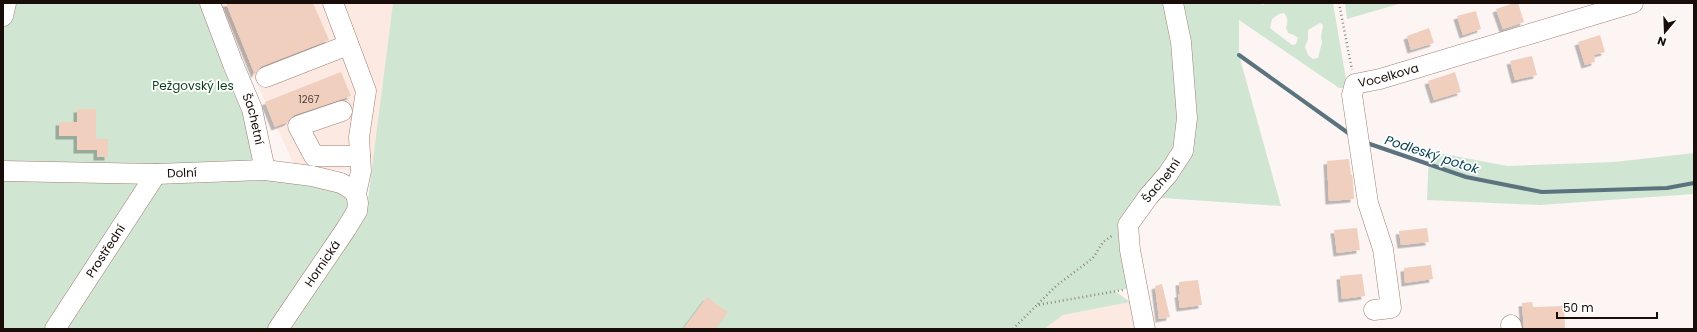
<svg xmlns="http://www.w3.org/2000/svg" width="1697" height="332" viewBox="0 0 1697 332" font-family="Poppins,sans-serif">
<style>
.built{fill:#fbe9e2}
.green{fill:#d0e6d3;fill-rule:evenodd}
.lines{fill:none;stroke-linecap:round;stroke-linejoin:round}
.stream{stroke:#5a737e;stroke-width:4}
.building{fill:#f0cfbe;filter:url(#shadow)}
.minor-casing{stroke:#9f7f73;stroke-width:21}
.path{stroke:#918885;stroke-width:2.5;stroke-dasharray:1 3;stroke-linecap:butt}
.minor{stroke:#fff;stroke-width:20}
.labels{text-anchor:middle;stroke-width:3.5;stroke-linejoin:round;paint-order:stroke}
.number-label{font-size:10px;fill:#4e3e36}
.street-label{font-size:12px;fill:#180d08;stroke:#fff}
.park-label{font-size:12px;fill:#0a3e1b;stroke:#fff}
.water-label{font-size:13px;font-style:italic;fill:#033f53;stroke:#fff}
</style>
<defs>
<filter id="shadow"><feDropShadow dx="-3.5" dy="3.5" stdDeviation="0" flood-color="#0004"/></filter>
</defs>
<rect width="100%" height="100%" fill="#fdf5f3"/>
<!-- built -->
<g class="built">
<polygon points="220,3 393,3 372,172 295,167"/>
<polygon points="1130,302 1134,329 1044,329 1063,315"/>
</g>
<!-- green -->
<g class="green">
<polygon points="3,3 209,3 234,78 255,161 224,166 3,167"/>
<path d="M 393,3 L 1258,3 L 1263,5 L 1267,3 L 1333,3 L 1347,85 L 1345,88 L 1339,88 L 1239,20 L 1239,55 L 1281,206 L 1148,197 L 1128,225 L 1137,287 L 1115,291 L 1130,302 L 1063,315 L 1044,329 L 289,329 L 366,215 ZM 1284,13 C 1288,18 1288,22 1286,28 L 1288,33 L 1294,35 L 1298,38 L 1296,44 L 1292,45 L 1270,28 L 1272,19 L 1279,14 ZM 1320,23 L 1323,25 L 1321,37 L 1322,42 L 1318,58 L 1313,59 L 1308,55 L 1305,47 L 1308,39 L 1308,30 Z"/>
<polygon points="1345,3 1402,3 1347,19"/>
<polygon points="1429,151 1507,166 1614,162 1694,153 1694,194 1540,205 1427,200"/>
<polygon points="3,171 156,174 341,183 354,205 270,329 3,329"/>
</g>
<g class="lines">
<!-- stream -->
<g class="stream">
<polyline points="1239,55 1351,135"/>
<polyline points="1364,142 1466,177 1542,192 1667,188 1694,183"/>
</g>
</g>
<!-- building -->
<g class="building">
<polygon points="226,3 313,3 329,40 262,66 257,70 255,75"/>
<polygon points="1514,3 1518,3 1524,22 1503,29 1496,9"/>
<polygon points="1476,11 1481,29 1463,35 1457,16"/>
<polygon points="1429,28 1434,43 1411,50 1407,36"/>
<polygon points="1600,35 1605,52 1594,55 1595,62 1585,65 1578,42"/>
<polygon points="1532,56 1537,75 1515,80 1510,61"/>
<polygon points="341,72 351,96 294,115 288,122 275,127 265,102"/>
<polygon points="1455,72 1461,92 1434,100 1428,81"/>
<polygon points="77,109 96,109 96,139 108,139 108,157 97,157 97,150 77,150 77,136 59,136 59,122 77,122"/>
<polygon points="1349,159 1351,175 1352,175 1353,180 1354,199 1329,201 1327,161"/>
<polygon points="1357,228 1360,250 1337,253 1334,230"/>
<polygon points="1427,228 1429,242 1401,245 1399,231"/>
<polygon points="1431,265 1433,279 1405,283 1404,268"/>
<polygon points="1362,274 1365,296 1342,299 1340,276"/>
<polygon points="1198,280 1202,305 1180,308 1178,294 1180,294 1179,282"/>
<polygon points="1162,284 1170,317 1159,319 1155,286"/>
<polygon points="707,297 728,312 715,329 683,329"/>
<polygon points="1532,302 1533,307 1564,306 1565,329 1524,329 1522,303"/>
</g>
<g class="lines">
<!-- minor casing -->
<g class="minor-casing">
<g id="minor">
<path id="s1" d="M 210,3 L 233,64 L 252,109 L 265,170"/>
<polyline points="3,16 6,3"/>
<polyline points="266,77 348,45"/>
<polyline points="342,111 298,126 314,156 360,156"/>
<path id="s2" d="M 3,171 L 156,174 L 265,170 L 312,176 L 341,183 L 351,189 L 356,194"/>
<path id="s3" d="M 1374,310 L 1391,308 L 1383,249 L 1368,203 L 1352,95 L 1355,84 L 1380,79 L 1633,3"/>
<polyline points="1511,325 1512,329"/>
<path id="s4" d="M 55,329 L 156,174"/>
<path id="s5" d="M 278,329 L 346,229 L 357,211 L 358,203 L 356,194 L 361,171 L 359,137 L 366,91 L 333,3"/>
<path id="s6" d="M 1145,329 L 1130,250 L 1128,225 L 1148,197 L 1168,174 L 1183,151 L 1187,118 L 1181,42 L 1173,3"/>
</g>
</g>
<!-- path -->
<g class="path">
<polyline points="1339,3 1352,70"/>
<polyline points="1038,304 1056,286 1093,258 1103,242 1113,235"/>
<polyline points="1013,329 1037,305 1123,290"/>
</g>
<!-- minor -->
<use href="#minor" class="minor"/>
</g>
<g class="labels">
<!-- number labels -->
<g class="number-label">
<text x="309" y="103">1267</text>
</g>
<!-- street labels -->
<g class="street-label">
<text dy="4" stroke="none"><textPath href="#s3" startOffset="280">Vocelkova</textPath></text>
<text dy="4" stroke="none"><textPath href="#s1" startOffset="124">Šachetní</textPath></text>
<text dy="4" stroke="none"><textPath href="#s2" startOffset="179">Dolní</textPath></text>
<text dy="4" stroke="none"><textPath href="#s6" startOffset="161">Šachetní</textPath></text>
<text dy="4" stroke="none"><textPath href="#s4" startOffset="93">Prostřední</textPath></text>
<text dy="4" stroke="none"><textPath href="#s5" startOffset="79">Hornická</textPath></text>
</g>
<!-- park labels -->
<g class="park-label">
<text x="193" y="90">Pežgovský les</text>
</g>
<!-- water labels -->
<g class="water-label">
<text transform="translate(1432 154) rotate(18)" y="5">Podleský potok</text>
</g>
</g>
<!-- border -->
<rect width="1697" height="332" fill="none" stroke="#180d08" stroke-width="8"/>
<!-- north arrow -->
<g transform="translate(1665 32) rotate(199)" stroke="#ffffff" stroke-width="3" paint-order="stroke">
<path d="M0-3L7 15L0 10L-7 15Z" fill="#180d08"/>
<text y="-6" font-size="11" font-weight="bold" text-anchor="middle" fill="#180d08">N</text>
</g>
<!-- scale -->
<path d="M1557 312v6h100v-6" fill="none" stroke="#180d08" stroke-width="2"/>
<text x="1563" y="312" font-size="12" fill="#180d08" stroke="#ffffff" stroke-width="3" paint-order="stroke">50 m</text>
</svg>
